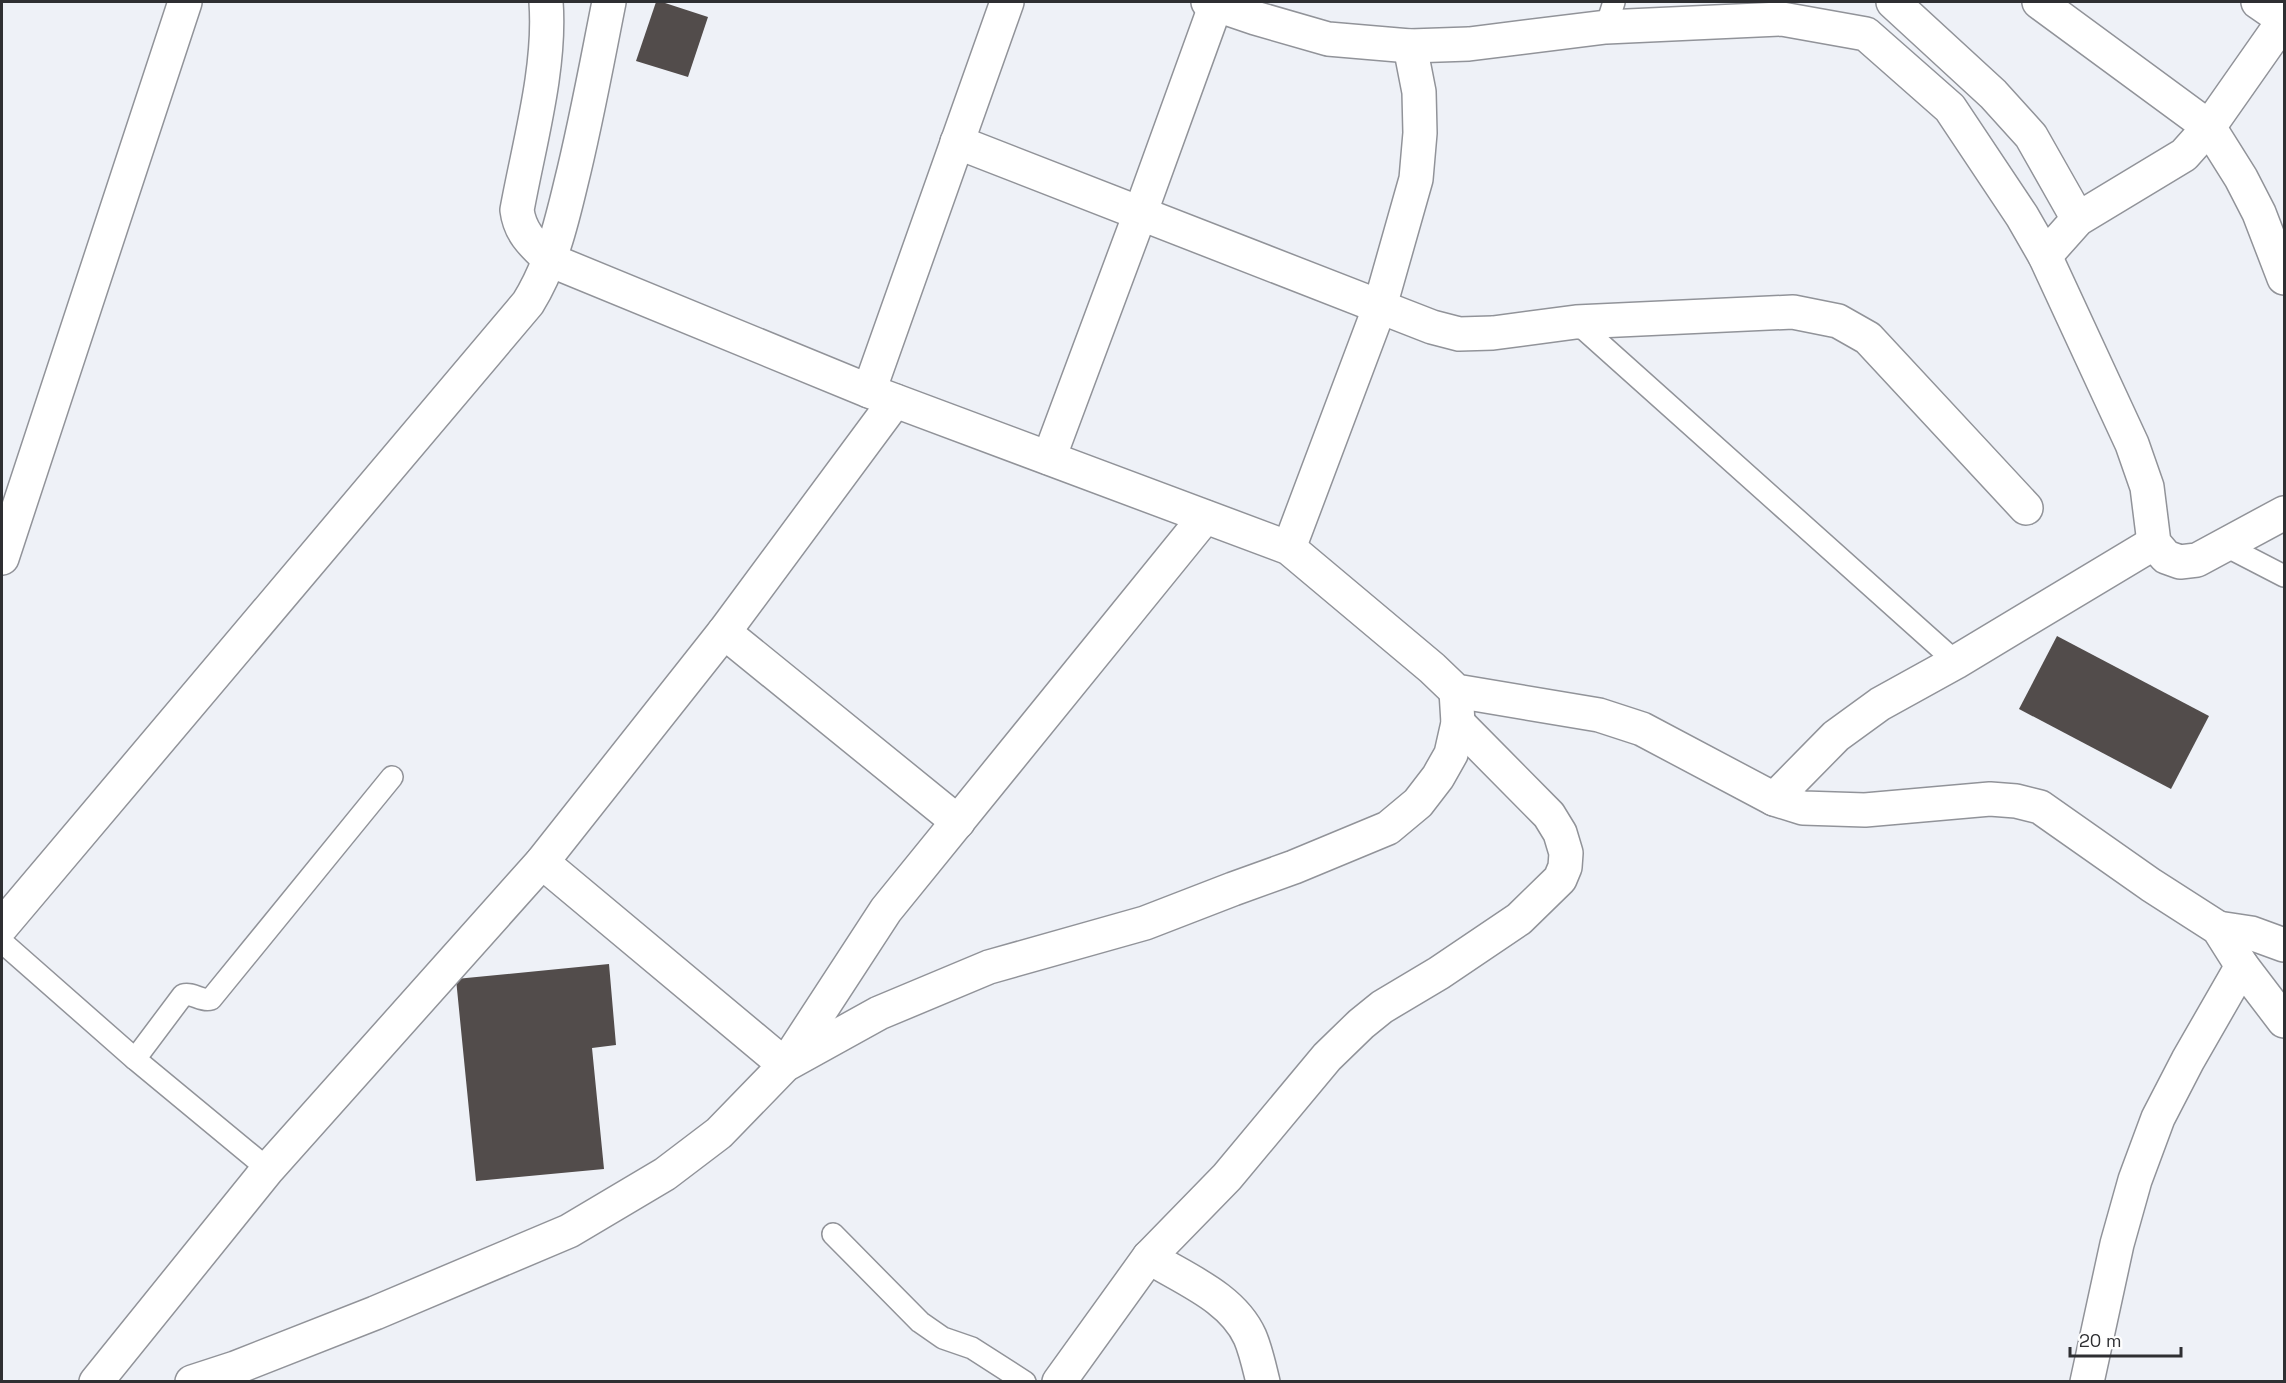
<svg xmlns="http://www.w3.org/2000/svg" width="2286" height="1383" viewBox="0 0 2286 1383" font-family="'Space Grotesk',sans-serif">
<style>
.building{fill:#524c4b}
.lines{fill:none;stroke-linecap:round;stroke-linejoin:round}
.lane-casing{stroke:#919399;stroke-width:24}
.street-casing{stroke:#919399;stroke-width:36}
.secondary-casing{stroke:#919399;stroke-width:36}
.lane{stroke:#fff;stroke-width:21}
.street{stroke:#fff;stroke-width:33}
.secondary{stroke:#fff;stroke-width:33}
</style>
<rect width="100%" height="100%" fill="#eef1f7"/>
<!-- building -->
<g class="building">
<polygon points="656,2 662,2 708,17 688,77 636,61"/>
<polygon points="2057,636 2209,716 2171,789 2019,709"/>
<polygon points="609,964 616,1045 592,1048 604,1169 476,1181 456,979"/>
</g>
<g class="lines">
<!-- lane casing -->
<g class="lane-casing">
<g id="lane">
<polyline points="1606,27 1614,2"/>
<polyline points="1576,322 1956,662"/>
<polyline points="2224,545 2284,576"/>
<polyline points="2,942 135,1059 268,1169"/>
<path d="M 135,1059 L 183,995 C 193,992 201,1002 211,999 L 392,777"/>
<polyline points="833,1234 920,1322 943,1338 972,1348 1025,1382"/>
</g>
</g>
<!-- street casing -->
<g class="street-casing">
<g id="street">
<polyline points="1208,2 1255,18 1328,39 1410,46 1469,44 1606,27 1782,19 1866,34 1950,108 2022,216 2045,256 2132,444 2147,487 2154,543 2166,557 2180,562 2197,560 2284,513"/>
<polyline points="1893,2 1993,94 2031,136 2078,219"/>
<polyline points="2039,2 2209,127 2241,178 2259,213 2284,278"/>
<polyline points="2258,2 2284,20"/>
<polyline points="957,142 1432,327 1459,334 1493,333 1576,322 1793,312 1838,321 1868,338 2026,508"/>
<polyline points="2045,256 2078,219 2184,155 2209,127 2284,20"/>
<polyline points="550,260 869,391 1289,548 1432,668 1456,691 1599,715 1642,729 1774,799 1836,736 1880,704 1956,662 2154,543"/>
<polyline points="869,391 1007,2"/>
<polyline points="1049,458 1140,214 1216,4"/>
<polyline points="1289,548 1380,306 1416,179 1420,133 1419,92 1410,46"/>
<polyline points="724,632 958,822"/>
<polyline points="1774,799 1803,808 1865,810 1990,799 2016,801 2040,807 2151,885 2218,928 2242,966 2284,1021"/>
<polyline points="542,862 785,1065 886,910 1205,517"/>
<polyline points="2218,928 2251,933 2284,945"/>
<path d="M 1149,1257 C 1184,1279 1232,1297 1250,1337 C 1256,1351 1259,1366 1263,1382"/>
<polyline points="96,1382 268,1169 542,862 724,632 895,401"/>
<polyline points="192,1382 235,1368 375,1313 569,1231 665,1174 719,1133 785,1065 879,1013 989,967 1145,923 1233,889 1294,867 1388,828 1418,803 1438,777 1451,754 1458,723 1456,691"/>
<polyline points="1059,1382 1149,1257 1227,1177 1327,1057 1361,1024 1382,1007 1439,973 1519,919 1560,879 1565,867 1566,853 1560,833 1549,815 1458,723"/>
<polyline points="2087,1382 2117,1244 2135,1180 2158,1118 2188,1060 2242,966"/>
</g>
</g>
<!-- secondary casing -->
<g class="secondary-casing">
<g id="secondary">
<path d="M 546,2 C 551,68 529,144 517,210 C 520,233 533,244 550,260"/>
<polyline points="2,558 185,2"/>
<path d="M 2,926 L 528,303 C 551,266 561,225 571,183 C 586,123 597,62 609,2"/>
</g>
</g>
<!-- lane -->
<use href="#lane" class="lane"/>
<!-- street -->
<use href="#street" class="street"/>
<!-- secondary -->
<use href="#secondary" class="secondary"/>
</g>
<!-- border -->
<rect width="2286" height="1383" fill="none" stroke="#2e2f32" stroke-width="6"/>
<!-- scale -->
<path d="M2070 1347v9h111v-9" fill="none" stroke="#2e2f32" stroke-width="3"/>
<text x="2079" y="1347" font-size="18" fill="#2e2f32" stroke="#fefefe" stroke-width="4.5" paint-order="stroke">20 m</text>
</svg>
